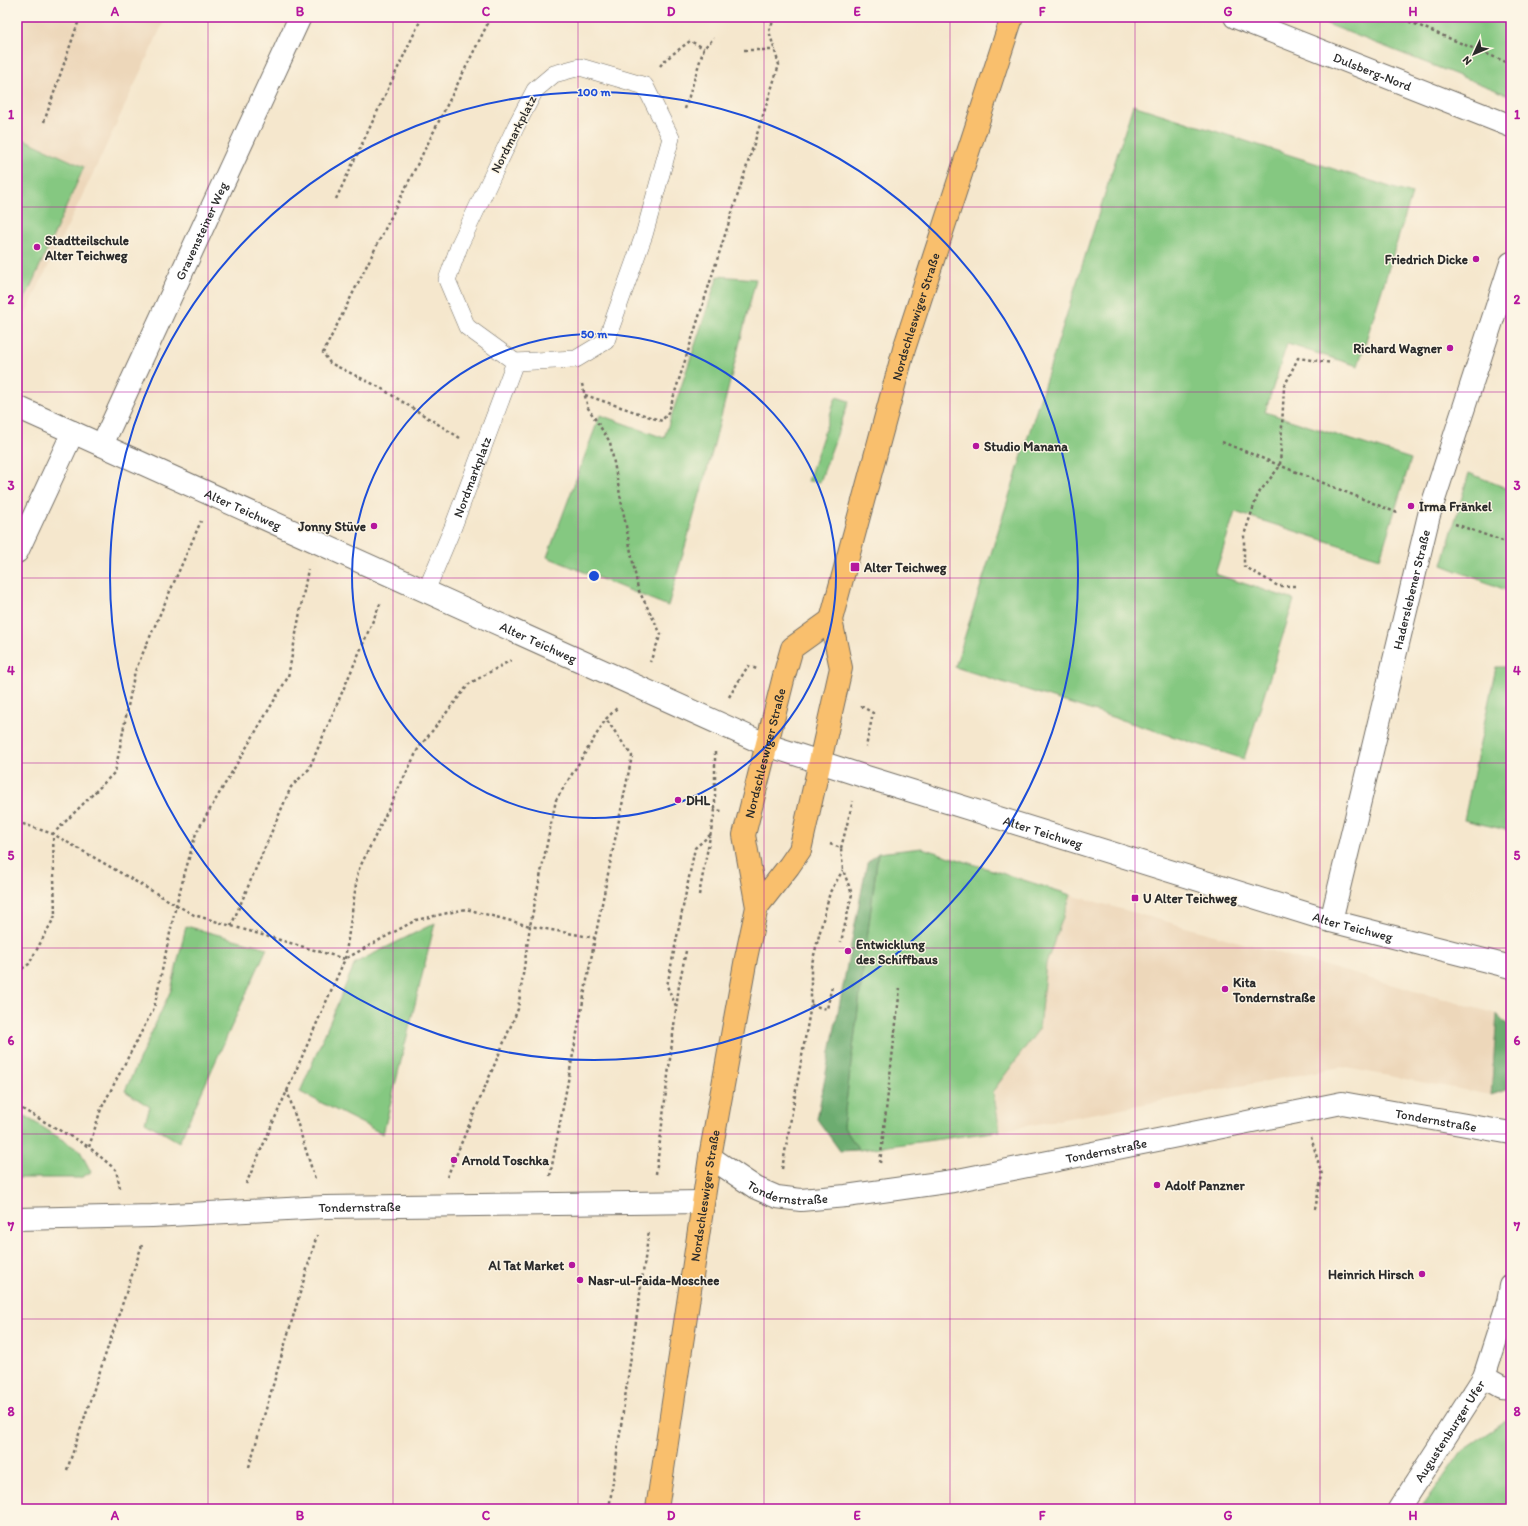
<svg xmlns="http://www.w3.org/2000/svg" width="1528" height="1526" viewBox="0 0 1528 1526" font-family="Itim,sans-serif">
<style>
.built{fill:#edd7ba}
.green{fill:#85c881;stroke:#587a56}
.forest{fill:#6cac6f;stroke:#4c6c4d}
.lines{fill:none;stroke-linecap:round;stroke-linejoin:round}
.service-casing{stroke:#726d64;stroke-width:18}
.minor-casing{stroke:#726d64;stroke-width:24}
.tertiary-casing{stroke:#726d64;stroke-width:24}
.primary-casing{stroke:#726d64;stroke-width:24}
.path{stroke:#726d64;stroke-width:2.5;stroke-dasharray:3 3;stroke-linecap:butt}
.service{stroke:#fff;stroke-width:17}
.minor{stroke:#fff;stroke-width:22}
.tertiary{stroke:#fff;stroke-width:22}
.primary{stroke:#f9bf6d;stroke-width:22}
.grid{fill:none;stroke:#b5179e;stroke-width:1;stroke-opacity:0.55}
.ring{fill:none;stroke:#1d4ed8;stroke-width:2}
.poi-dot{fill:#b5179e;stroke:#fcf5e5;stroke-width:1.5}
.labels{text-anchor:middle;stroke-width:3;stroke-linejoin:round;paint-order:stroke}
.street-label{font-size:13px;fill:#2b2b2b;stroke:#fcf5e5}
.poi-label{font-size:13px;font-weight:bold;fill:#2b2b2b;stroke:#fcf5e5;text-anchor:start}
.centre{fill:#1d4ed8;stroke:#fcf5e5;stroke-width:2}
.ring-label{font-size:12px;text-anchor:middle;font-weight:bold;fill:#1d4ed8;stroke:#fcf5e5;stroke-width:3;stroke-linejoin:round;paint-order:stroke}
.neatline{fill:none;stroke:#b5179e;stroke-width:1.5}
.grid-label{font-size:13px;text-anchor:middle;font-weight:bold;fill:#b5179e}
</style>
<rect width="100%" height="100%" fill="#fcf5e5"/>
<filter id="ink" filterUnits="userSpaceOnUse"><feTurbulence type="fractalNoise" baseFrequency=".025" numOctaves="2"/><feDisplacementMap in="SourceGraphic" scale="8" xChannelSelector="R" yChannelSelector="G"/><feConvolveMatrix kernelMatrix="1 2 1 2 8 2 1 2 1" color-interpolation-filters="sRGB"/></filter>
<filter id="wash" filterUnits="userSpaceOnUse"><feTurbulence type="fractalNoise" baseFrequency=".012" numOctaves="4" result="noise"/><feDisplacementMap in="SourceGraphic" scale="16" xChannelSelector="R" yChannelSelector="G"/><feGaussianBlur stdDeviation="0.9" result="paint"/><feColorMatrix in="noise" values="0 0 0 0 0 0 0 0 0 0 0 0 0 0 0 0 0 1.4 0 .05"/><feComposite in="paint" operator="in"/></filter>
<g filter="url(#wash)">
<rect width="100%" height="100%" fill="#f5e7cd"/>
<!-- built -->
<g class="built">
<polygon points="17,17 166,17 98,163 17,331"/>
<polygon points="1071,895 1497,1014 1491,1095 1341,1067 1000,1131 993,1091 1039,1029 1046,964"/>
</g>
<!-- green -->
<g class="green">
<polygon points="1309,17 1511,17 1511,96"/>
<polygon points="1133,105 1412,194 1358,366 1287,344 1265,412 1411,459 1380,558 1235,512 1215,574 1294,600 1244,759 955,667"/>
<polygon points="17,136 84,167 17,317"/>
<polygon points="718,276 756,279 711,456 668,606 547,557 600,415 664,438"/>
<polygon points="836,397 849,401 820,482 808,481"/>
<polygon points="1469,473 1511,490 1511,592 1442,565"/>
<polygon points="1496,667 1511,667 1511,831 1464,820"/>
<polygon points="922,848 1071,895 1046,964 1039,1029 993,1091 1000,1131 859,1150 843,1126 878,853"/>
<polygon points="435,923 383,1134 300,1092 355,963"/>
<polygon points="186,926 267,948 179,1142 145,1122 150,1107 125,1091 171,990"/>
<polygon points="17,1111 80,1151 91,1172 80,1178 17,1178"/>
<polygon points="1511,1418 1511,1509 1421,1509 1462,1451"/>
</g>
<!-- forest -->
<g class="forest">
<polygon points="878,853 843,1126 859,1150 840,1151 817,1119 867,863"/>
<polygon points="1497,1014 1511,1028 1511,1082 1510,1089 1491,1095"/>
</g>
</g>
<g filter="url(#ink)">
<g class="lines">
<!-- service casing -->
<g class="service-casing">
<g id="service">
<path id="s1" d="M 426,591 L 453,527 L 515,362 L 576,359 L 606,341 L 644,235 L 671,138 L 645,86 L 580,67 L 554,74 L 535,90 L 516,126 L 460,244 L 447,280 L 467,327 L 515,362"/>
</g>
</g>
<!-- minor casing -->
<g class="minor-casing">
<g id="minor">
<path id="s2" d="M 1235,17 L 1511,126"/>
<path id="s3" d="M 102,445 L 300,17"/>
<polyline points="17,552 73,432"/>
<path id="s4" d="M 1331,921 L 1429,515 L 1511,263"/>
<path id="s5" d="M 710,1157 L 756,1188 L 777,1197 L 801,1200 L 846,1196 L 953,1181 L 1342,1103 L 1511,1133"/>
<path id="s6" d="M 17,1219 L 152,1216 L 325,1207 L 702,1202"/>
<polyline points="1484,1377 1502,1387 1511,1388"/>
<path id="s7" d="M 1399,1509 L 1484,1377 L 1508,1302 L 1511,1286"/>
</g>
</g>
<!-- tertiary casing -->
<g class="tertiary-casing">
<g id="tertiary">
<path id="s8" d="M 17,407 L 767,745 L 860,775 L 1331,921 L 1511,967"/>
</g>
</g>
<!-- primary casing -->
<g class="primary-casing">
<g id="primary">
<path id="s9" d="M 757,907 L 789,866 L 800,850 L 841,668 L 831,620 L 904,349 L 1012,17"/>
<path id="s10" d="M 657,1509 L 710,1157 L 746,958 L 757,907 L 744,835 L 784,676 L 792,648 L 831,620"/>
</g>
</g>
<!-- path -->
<g class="path">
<polyline points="1398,17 1511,64"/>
<polyline points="744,50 775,50"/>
<polyline points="660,66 665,60 690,41 704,48"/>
<polyline points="685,109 704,48 714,38"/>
<polyline points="44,122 80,17"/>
<polyline points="336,199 422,17"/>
<polyline points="582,384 588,408 610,442 638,589 661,634 650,662"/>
<polyline points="585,395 662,421 669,411 779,65 769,31 775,17"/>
<polyline points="460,438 379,387 330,363 323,353 491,17"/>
<polyline points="1222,442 1400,514"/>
<polyline points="1455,524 1511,544"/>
<polyline points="1295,586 1278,586 1244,566 1244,535 1258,494 1280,466 1284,387 1298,358 1332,363"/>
<polyline points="729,697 748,666 757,669"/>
<polyline points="861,706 873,713 866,747"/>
<polyline points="715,752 715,810"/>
<polyline points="17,822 53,834 194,915 345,959 416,920 466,909 530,926 556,800 606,719 617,708"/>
<polyline points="830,844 841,848 843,870 852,894 841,942"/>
<polyline points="841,848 853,801"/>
<polyline points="699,895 715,810 722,811"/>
<polyline points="231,926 291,787 309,769 381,602"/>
<polyline points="17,972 29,964 55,916 53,834 115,772 135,671 201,521"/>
<polyline points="811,1005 827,1009 832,986"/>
<polyline points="676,1006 667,986 695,848 710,835"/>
<polyline points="287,1090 315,1179"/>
<polyline points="17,1106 89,1147"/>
<polyline points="1311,1137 1322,1175 1315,1209"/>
<polyline points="880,1163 900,988"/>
<polyline points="782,1169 811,1005 811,967 830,892 843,870"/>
<polyline points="656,1174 679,985 686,951"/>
<polyline points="550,1176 595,938 632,756 606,719"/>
<polyline points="447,1177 518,1009 530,926 595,938"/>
<polyline points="246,1184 345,959 358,871 418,749 469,684 511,660"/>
<polyline points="120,1188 116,1170 89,1147 101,1109 154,1008 176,905 196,833 288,677 308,569"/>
<polyline points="249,1467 317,1235"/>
<polyline points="67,1470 142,1245"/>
<polyline points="609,1509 649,1231"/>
</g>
<!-- service -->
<use href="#service" class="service"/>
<!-- minor -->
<use href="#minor" class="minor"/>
<!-- tertiary -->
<use href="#tertiary" class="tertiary"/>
<!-- primary -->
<use href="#primary" class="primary"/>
</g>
</g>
<!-- grid -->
<path class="grid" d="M 208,17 L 208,1509M 393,17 L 393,1509M 578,17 L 578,1509M 764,17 L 764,1509M 950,17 L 950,1509M 1135,17 L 1135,1509M 1320,17 L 1320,1509M 17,207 L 1511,207M 17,392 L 1511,392M 17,578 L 1511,578M 17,763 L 1511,763M 17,948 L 1511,948M 17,1134 L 1511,1134M 17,1319 L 1511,1319"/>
<!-- distance rings -->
<g class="ring">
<circle cx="594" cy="576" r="242"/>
<circle cx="594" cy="576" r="484"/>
</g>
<!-- markers -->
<g class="poi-dot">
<circle cx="37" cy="247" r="4"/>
<circle cx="1476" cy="259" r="4"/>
<circle cx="1450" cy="348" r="4"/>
<circle cx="976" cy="446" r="4"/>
<circle cx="1411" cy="506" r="4"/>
<circle cx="374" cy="526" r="4"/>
<rect x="850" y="562" width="10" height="10" rx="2"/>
<circle cx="678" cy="800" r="4"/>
<rect x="1131" y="894" width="8" height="8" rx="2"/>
<circle cx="848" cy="951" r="4"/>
<circle cx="1225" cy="989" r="4"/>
<circle cx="454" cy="1160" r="4"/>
<circle cx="1157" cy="1185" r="4"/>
<circle cx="572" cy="1265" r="4"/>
<circle cx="1422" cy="1274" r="4"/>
<circle cx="580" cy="1280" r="4"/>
</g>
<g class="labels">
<!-- street labels -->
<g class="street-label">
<text dy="5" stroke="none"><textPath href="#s2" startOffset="148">Dulsberg-Nord</textPath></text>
<text transform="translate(513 134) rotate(-63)" y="5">Nordmarkplatz</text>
<text dy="5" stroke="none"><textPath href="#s3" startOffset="236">Gravensteiner Weg</textPath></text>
<text dy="5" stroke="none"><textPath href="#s9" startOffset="622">Nordschleswiger Straße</textPath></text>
<text dy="5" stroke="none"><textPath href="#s1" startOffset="123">Nordmarkplatz</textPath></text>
<text dy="5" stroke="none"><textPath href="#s8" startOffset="248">Alter Teichweg</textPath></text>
<text dy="5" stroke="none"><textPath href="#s4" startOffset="341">Haderslebener Straße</textPath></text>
<text dy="5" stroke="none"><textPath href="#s8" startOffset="572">Alter Teichweg</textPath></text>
<text dy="5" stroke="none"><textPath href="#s10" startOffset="768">Nordschleswiger Straße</textPath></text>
<text dy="5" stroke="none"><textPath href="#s8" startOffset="1112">Alter Teichweg</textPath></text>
<text dy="5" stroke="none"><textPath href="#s8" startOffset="1436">Alter Teichweg</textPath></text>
<text dy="5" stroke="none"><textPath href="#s5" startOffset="748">Tondernstraße</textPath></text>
<text dy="5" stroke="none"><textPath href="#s5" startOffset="412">Tondernstraße</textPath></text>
<text dy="5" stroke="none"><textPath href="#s5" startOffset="88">Tondernstraße</textPath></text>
<text dy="5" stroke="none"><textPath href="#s10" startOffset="317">Nordschleswiger Straße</textPath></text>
<text dy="5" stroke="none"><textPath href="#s6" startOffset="343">Tondernstraße</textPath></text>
<text dy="5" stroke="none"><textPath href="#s7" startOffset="93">Augustenburger Ufer</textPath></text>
</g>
<!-- poi labels -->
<g class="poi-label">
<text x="45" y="245">Stadtteilschule<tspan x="45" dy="15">Alter Teichweg</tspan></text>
<text x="1468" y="264" text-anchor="end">Friedrich Dicke</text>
<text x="1442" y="353" text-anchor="end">Richard Wagner</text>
<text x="984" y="451">Studio Manana</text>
<text x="1419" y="511">Irma Fränkel</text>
<text x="366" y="531" text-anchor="end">Jonny Stüve</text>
<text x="864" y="572">Alter Teichweg</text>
<text x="686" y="805">DHL</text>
<text x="1143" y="903">U Alter Teichweg</text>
<text x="856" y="949">Entwicklung<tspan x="856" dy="15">des Schiffbaus</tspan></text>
<text x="1233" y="987">Kita<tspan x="1233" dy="15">Tondernstraße</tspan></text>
<text x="462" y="1165">Arnold Toschka</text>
<text x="1165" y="1190">Adolf Panzner</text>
<text x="564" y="1270" text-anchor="end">Al Tat Market</text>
<text x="1414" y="1279" text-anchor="end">Heinrich Hirsch</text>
<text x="588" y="1285">Nasr-ul-Faida-Moschee</text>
</g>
</g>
<circle cx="594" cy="576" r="6" class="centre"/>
<g class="ring-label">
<text x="594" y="96">100 m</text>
<text x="594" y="338">50 m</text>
</g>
<!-- margin -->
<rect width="1528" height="1526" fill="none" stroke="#fcf5e5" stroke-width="44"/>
<!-- north arrow -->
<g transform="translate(1474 54) rotate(226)" stroke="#fcf5e5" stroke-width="3" paint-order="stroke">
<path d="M0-3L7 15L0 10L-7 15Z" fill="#2b2b2b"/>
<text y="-6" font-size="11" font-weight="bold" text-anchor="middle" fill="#2b2b2b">N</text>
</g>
<rect x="22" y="22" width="1484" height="1482" class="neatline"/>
<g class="grid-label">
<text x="115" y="16">A</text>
<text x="300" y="16">B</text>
<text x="486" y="16">C</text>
<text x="671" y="16">D</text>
<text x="857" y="16">E</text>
<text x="1042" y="16">F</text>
<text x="1228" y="16">G</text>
<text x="1413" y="16">H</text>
<text x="11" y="119">1</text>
<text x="1517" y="119">1</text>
<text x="11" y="304">2</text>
<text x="1517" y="304">2</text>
<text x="11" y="490">3</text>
<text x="1517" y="490">3</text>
<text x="11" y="675">4</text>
<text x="1517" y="675">4</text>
<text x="11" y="860">5</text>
<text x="1517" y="860">5</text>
<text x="11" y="1045">6</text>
<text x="1517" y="1045">6</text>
<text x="11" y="1231">7</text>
<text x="1517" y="1231">7</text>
<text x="11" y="1416">8</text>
<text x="1517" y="1416">8</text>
<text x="115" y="1520">A</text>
<text x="300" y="1520">B</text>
<text x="486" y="1520">C</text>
<text x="671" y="1520">D</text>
<text x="857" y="1520">E</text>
<text x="1042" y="1520">F</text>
<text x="1228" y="1520">G</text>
<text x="1413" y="1520">H</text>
</g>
</svg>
